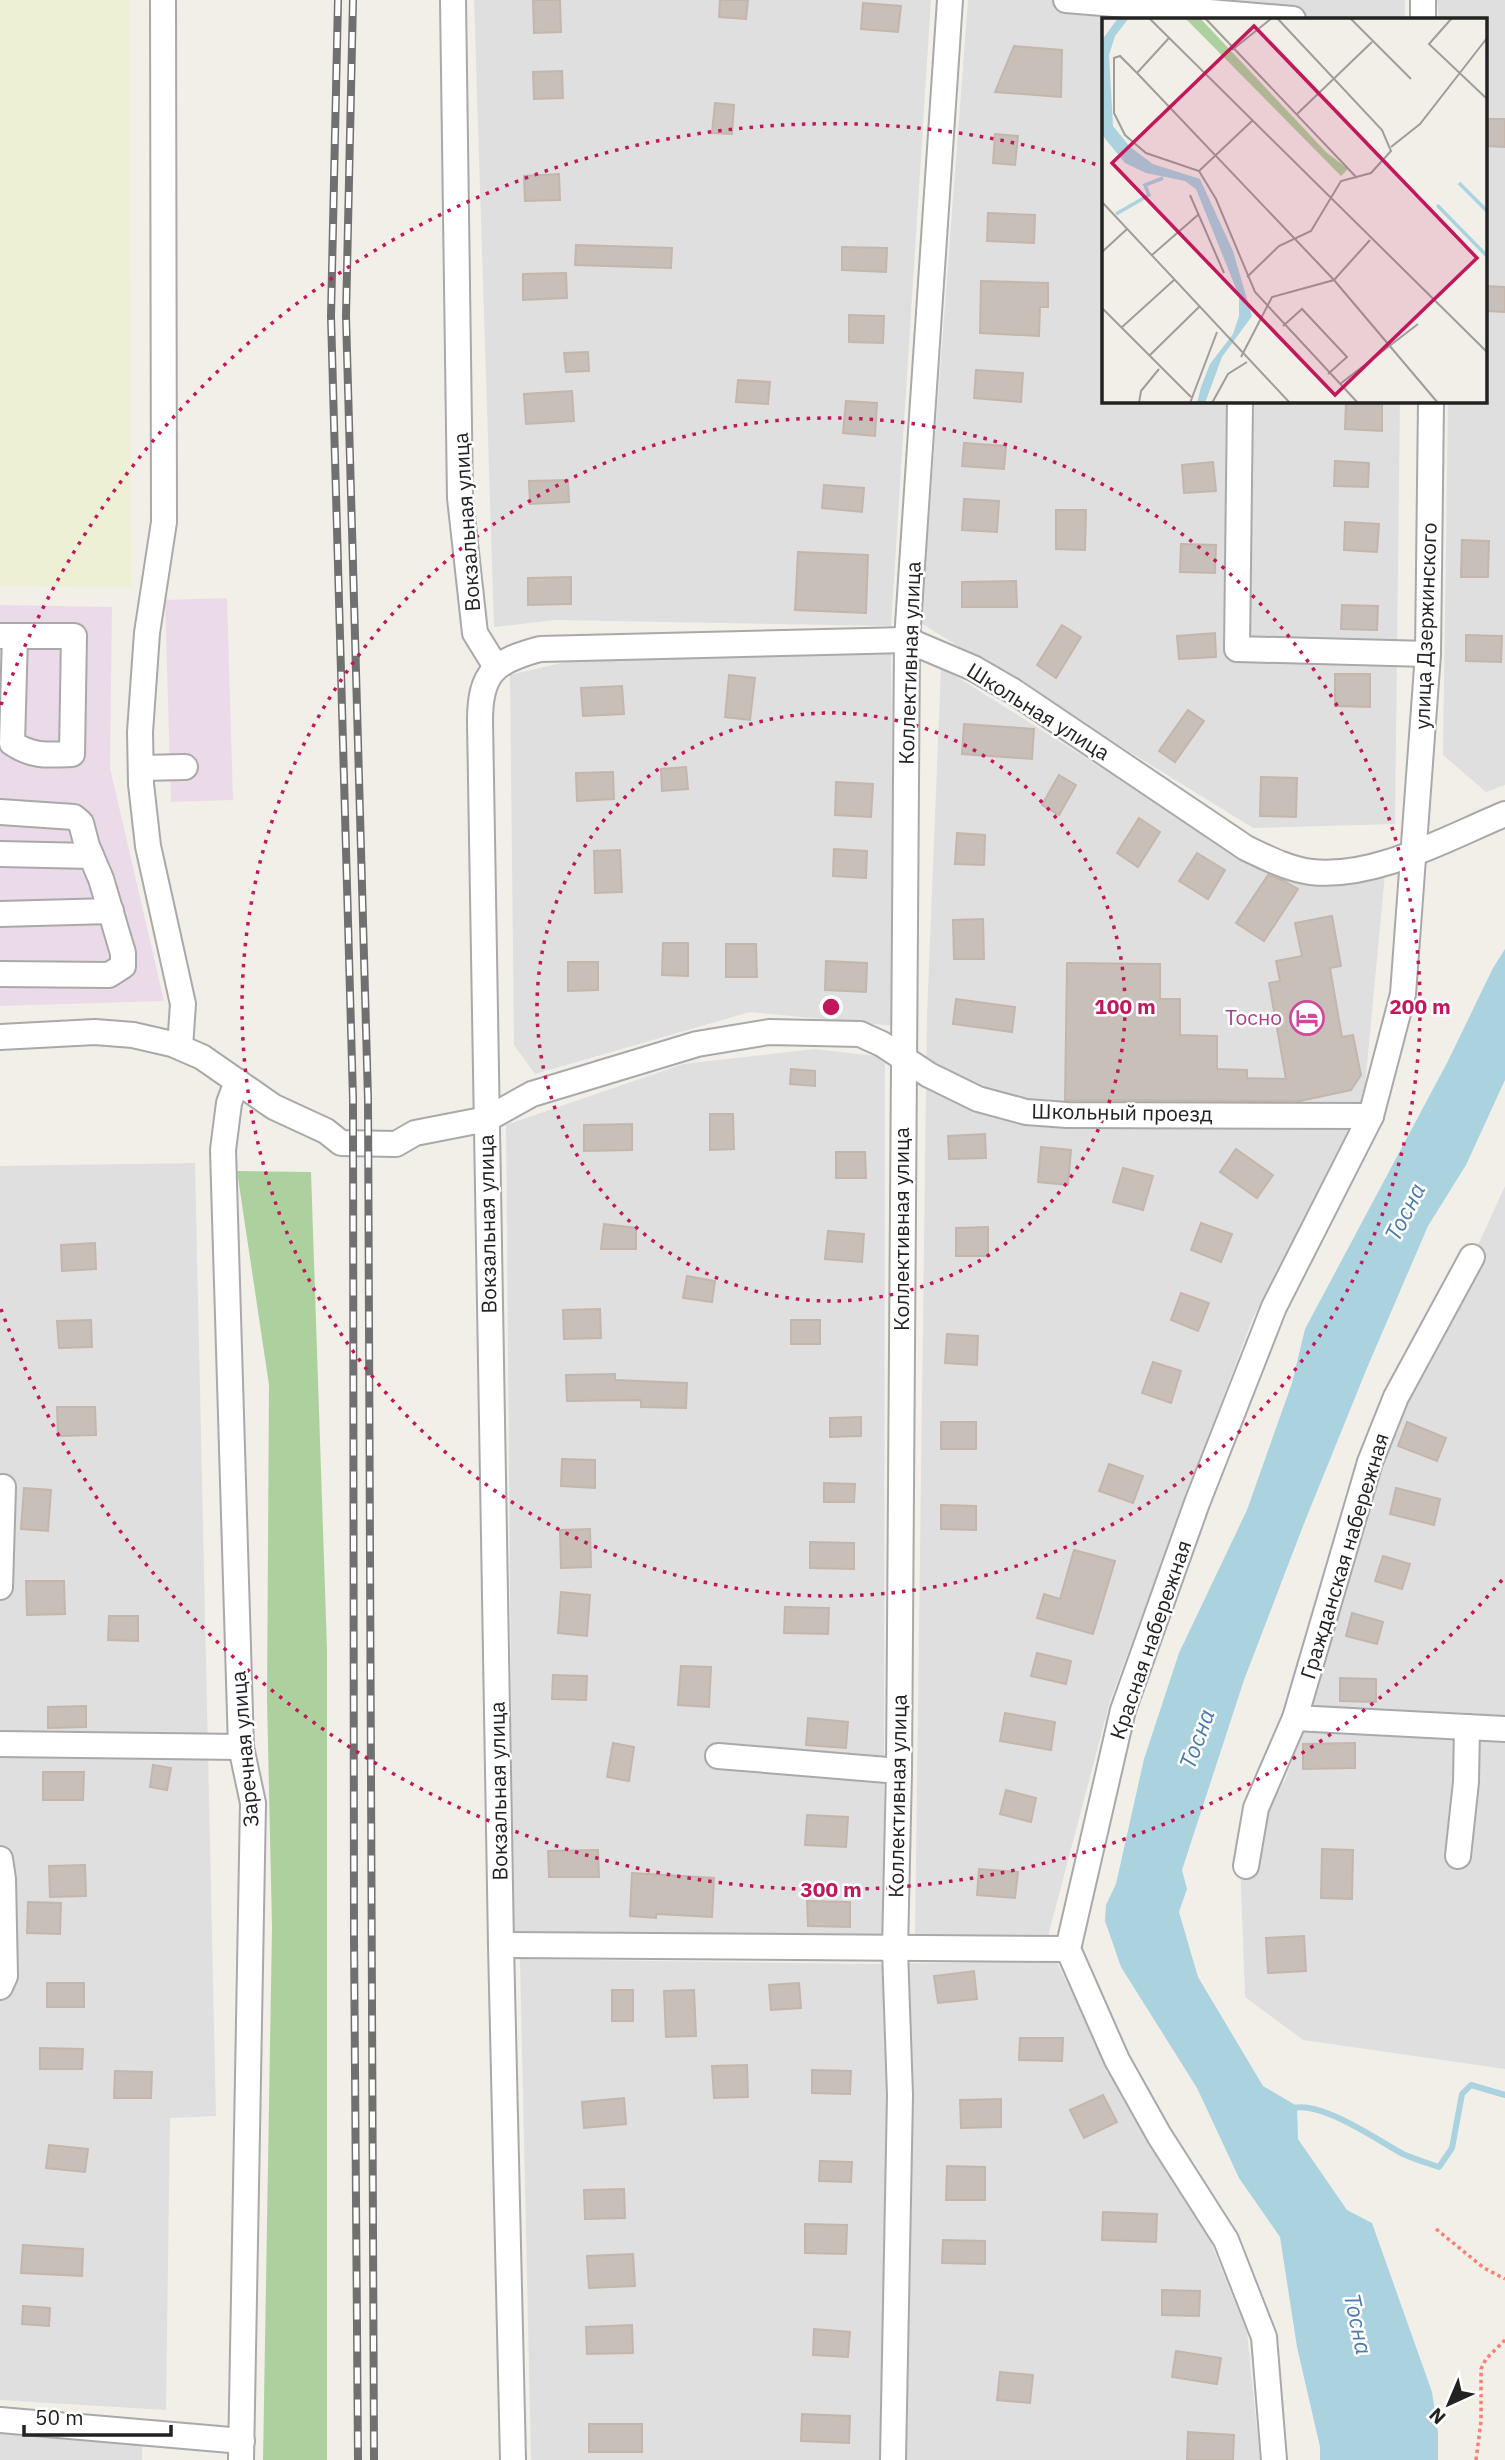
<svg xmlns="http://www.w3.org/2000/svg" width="1505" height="2460" viewBox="0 0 1505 2460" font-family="'IBM Plex Sans',sans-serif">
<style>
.residential{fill:#e0dfdf}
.industrial{fill:#ebdbe8}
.farmland{fill:#eef0d5}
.forest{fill:#add19e}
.water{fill:#aad3df}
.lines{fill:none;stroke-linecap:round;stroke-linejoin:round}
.stream{stroke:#aad3df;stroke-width:6}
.building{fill:#c7bfb8;stroke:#c4b6ab;stroke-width:2}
.minor-casing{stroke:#a9a9a9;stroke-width:28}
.path{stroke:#fa8072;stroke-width:3.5;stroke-dasharray:3.5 3.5;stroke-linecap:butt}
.minor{stroke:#fff;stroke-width:24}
.rail-casing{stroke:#707070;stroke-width:8}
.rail{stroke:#fff;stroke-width:5;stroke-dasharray:16;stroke-linecap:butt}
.ring{fill:none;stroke:#c2185b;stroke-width:3.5;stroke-dasharray:3.5 7}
.labels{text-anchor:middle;stroke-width:5;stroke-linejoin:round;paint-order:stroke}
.street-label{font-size:21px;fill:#222;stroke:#fff}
.hotel-label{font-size:21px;fill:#b23c85;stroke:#fff;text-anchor:end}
.water-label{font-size:23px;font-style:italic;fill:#4a7aab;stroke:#fff}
.inset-river{fill:none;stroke:#aad3df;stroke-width:3.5}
.inset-road{fill:none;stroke:#9f9d99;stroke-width:2}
.view{fill:#c2185b;fill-opacity:0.15;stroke:#c2185b;stroke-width:3.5}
.inset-edge{fill:none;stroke:#222;stroke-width:3.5}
.centre{fill:#c2185b;stroke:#fff;stroke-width:3.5}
.ring-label{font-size:21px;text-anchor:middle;font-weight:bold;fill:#c2185b;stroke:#fff;stroke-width:5;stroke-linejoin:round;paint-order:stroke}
</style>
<rect width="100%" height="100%" fill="#f2efe9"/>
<!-- residential -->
<g class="residential">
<polygon points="474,0 931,0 891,626 555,620 494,627"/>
<polygon points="968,0 1405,0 1405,19 1104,19 1104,401 1400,401 1395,824 1253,828 921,623"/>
<polygon points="1437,0 1505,0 1505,785 1486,792 1443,755 1448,401 1486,401 1486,19 1439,19"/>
<polygon points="891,652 895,1026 750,1012 535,1074 514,1045 510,675 591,656"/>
<polygon points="941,667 1236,852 1385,874 1362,1118 1252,1320 1110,1701 1047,1940 915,1936 927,1015"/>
<polygon points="814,1049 885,1057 884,1795 886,1940 513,1933 506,1125 683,1064"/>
<polygon points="195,1163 216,2116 170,2118 166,2410 0,2400 0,1166"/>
<polygon points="1505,1186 1505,2069 1303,2040 1245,1997 1240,1859 1286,1778 1319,1682 1392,1434"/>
<polygon points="520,1959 869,1964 1056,1961 1121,2089 1205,2228 1247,2332 1260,2460 531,2460"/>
<polygon points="0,2431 142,2444 142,2460 0,2460"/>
</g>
<!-- industrial -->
<g class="industrial">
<polygon points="227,598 233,800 171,802 165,600"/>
<polygon points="0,605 112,607 110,768 164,1001 0,1006"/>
</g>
<!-- farmland -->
<polygon class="farmland" points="0,0 130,0 131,588 0,586"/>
<!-- forest -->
<polygon class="forest" points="237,1171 311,1172 327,1649 327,2460 263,2460 272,1927 267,1700 269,1385"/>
<!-- water -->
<polygon class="water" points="1505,949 1505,1080 1466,1165 1428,1226 1367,1368 1303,1526 1244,1680 1182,1870 1187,1889 1179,1912 1198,1977 1263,2086 1297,2106 1298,2139 1347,2210 1372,2223 1432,2392 1438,2433 1438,2460 1320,2460 1320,2447 1297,2347 1280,2237 1239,2178 1197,2088 1121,1967 1105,1921 1106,1905 1116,1884 1144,1759 1179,1653 1247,1510 1292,1383 1305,1329 1448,1061 1493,968"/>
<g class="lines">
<!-- stream -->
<path class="stream" d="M 1290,2109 C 1318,2098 1377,2140 1403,2154 C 1414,2159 1427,2163 1439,2167 L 1452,2148 L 1462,2094 L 1471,2085 L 1505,2095"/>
</g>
<!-- building -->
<g class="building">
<polygon points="533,0 560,0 561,32 534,33"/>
<polygon points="720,0 748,0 746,19 719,17"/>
<polygon points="863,3 901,6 898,32 861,29"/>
<polygon points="1014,46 1062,50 1061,97 995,92"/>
<polygon points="562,71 563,98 534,99 533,72"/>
<polygon points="715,103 734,105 732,134 712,133"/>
<polygon points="1486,119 1505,119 1505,147 1486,146"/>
<polygon points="995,134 1018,136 1015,165 993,163"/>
<polygon points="559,174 560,200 525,201 524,176"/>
<polygon points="988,213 1035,215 1034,243 987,241"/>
<polygon points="576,245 672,248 671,268 575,265"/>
<polygon points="842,247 887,248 886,272 842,270"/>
<polygon points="566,273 567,298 523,300 523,274"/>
<polygon points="981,281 1048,283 1048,307 1040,307 1039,336 980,333"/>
<polygon points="1486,286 1505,287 1505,312 1486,311"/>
<polygon points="849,315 884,316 883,343 849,342"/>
<polygon points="588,352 589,371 566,372 564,353"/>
<polygon points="976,370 1023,373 1021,402 974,398"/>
<polygon points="738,380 770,382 768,404 736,402"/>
<polygon points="572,391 574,421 526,424 524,394"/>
<polygon points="846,401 877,403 875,436 843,433"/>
<polygon points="1346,402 1382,403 1382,431 1345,429"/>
<polygon points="964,443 1006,446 1004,469 962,466"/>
<polygon points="1335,461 1369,463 1368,487 1334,486"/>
<polygon points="1213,462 1216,491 1184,493 1182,465"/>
<polygon points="568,480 569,502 530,504 529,481"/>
<polygon points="824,485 864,488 862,512 822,508"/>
<polygon points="964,499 999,501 997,532 962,530"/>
<polygon points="1056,510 1086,510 1085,550 1056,549"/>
<polygon points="1345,522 1379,524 1377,552 1344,550"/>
<polygon points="1462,540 1489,541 1488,577 1461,577"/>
<polygon points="1181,544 1216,545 1215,573 1180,572"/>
<polygon points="798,552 868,555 866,613 795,610"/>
<polygon points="571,577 571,604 528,605 528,578"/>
<polygon points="1016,581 1017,607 962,607 962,582"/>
<polygon points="1342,605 1378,606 1377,630 1341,629"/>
<polygon points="1062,625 1081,637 1056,678 1037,665"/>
<polygon points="1215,633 1216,657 1179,659 1177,636"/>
<polygon points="1466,635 1502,636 1501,662 1466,661"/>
<polygon points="1335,674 1370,674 1370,707 1335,706"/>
<polygon points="729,675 755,678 750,720 725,717"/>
<polygon points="622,686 624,714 583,716 581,688"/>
<polygon points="1188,710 1204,721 1175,762 1159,751"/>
<polygon points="964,724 1034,729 1032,759 962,754"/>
<polygon points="686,767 688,789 662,791 661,769"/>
<polygon points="613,772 614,799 577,801 576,773"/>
<polygon points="1059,775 1076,785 1059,815 1042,805"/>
<polygon points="1261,777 1297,778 1296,817 1260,816"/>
<polygon points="836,782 873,784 871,817 835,815"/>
<polygon points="1139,818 1160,832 1138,867 1117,853"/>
<polygon points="957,833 985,835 984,865 955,864"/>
<polygon points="834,849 867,851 866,878 833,876"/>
<polygon points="620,850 622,892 595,893 594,851"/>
<polygon points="1197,853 1225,870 1208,899 1179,881"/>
<polygon points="1268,875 1284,881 1298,889 1264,941 1236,923"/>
<polygon points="1332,916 1341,966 1330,968 1342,1037 1353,1035 1361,1075 1351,1090 1300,1101 1065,1100 1067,963 1160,964 1160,999 1180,999 1180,1035 1217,1036 1217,1069 1247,1070 1247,1078 1286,1079 1269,983 1280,981 1276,961 1302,956 1295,923"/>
<polygon points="983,919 984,959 954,959 953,920"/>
<polygon points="663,943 688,943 688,976 662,975"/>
<polygon points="726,944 756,944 757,977 726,977"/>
<polygon points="826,961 867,963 866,992 825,990"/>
<polygon points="568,962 598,962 598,990 568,991"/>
<polygon points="956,999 1015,1007 1012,1032 953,1024"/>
<polygon points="791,1069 815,1071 815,1086 790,1084"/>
<polygon points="710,1114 733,1114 734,1149 710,1150"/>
<polygon points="632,1124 632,1150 584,1151 584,1125"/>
<polygon points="985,1134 986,1158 949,1159 948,1136"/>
<polygon points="1041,1147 1071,1150 1068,1185 1038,1182"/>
<polygon points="1236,1149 1273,1175 1257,1198 1220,1172"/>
<polygon points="836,1152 865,1152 866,1178 836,1178"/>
<polygon points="1123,1168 1153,1176 1143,1210 1113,1202"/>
<polygon points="1201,1223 1232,1234 1221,1262 1191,1250"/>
<polygon points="604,1224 636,1228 636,1249 601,1249"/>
<polygon points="988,1227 988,1256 956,1256 956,1228"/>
<polygon points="828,1231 864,1234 862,1262 825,1259"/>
<polygon points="95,1243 96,1269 62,1271 61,1245"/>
<polygon points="687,1276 715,1281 712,1302 683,1298"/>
<polygon points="1181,1293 1209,1303 1198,1331 1171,1320"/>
<polygon points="600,1309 601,1338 564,1339 563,1310"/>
<polygon points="91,1320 92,1347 59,1348 57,1321"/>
<rect x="791" y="1320" width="29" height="24"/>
<polygon points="947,1334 978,1336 977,1365 945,1363"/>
<polygon points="1153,1362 1181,1371 1171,1403 1142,1393"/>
<polygon points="615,1374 615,1380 687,1383 686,1408 641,1407 641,1400 567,1401 566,1375"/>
<polygon points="57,1407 95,1407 96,1435 58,1436"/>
<polygon points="861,1417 861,1436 830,1437 830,1418"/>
<rect x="941" y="1422" width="35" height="27"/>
<polygon points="1407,1422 1446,1438 1437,1461 1398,1446"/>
<polygon points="562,1459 595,1460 595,1488 561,1486"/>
<polygon points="1109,1464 1143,1476 1133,1503 1099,1491"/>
<polygon points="824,1483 855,1484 854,1502 824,1502"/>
<polygon points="24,1488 51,1490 48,1531 21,1529"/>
<polygon points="1396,1488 1440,1499 1434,1525 1390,1514"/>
<polygon points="941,1505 976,1506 976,1530 941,1529"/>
<polygon points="590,1529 591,1567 561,1568 560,1530"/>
<polygon points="810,1542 854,1543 854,1569 810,1568"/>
<polygon points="1074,1550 1115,1561 1093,1634 1037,1618 1044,1594 1060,1599"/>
<polygon points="1383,1556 1410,1564 1402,1589 1375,1581"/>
<polygon points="26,1581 64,1581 65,1614 27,1615"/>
<polygon points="561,1592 590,1595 587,1636 558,1633"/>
<polygon points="785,1607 829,1608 828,1634 784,1633"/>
<polygon points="1352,1613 1383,1622 1377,1644 1346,1636"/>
<polygon points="109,1616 138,1616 138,1641 108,1640"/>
<polygon points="1037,1653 1071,1661 1066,1684 1031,1676"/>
<polygon points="681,1666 711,1667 709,1707 678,1705"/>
<polygon points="553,1675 587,1676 586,1700 552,1699"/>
<polygon points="1340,1678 1376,1679 1376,1702 1340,1701"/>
<polygon points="86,1706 86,1727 48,1728 48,1707"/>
<polygon points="1005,1713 1055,1722 1051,1750 1000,1741"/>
<polygon points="808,1718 848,1722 846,1748 806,1745"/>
<polygon points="613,1743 634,1747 629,1781 607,1777"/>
<polygon points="1355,1743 1355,1768 1303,1769 1303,1744"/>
<polygon points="153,1765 171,1768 167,1790 150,1787"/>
<polygon points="43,1772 84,1772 83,1800 43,1800"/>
<polygon points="1006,1790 1036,1798 1031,1822 1000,1814"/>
<polygon points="807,1815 848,1817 846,1847 805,1845"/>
<polygon points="1322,1849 1353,1850 1352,1899 1321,1898"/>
<polygon points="598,1850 599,1877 549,1877 548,1851"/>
<polygon points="85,1865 86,1896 50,1897 49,1866"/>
<polygon points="979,1869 1018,1872 1015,1898 977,1895"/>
<polygon points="632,1873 714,1878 712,1917 656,1914 656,1918 630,1916"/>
<polygon points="807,1901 850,1902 850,1927 808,1926"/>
<polygon points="28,1902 61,1903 60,1934 27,1933"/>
<polygon points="1304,1936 1306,1971 1268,1973 1266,1938"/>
<polygon points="974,1971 977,1999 938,2003 934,1976"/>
<rect x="47" y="1983" width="37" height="24"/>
<polygon points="799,1983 801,2008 771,2010 769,1985"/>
<rect x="612" y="1990" width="21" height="31"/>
<polygon points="694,1990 696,2036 666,2037 664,1991"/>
<polygon points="1020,2038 1063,2038 1062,2061 1019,2060"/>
<polygon points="40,2048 83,2049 82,2069 40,2069"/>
<polygon points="747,2065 748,2097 714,2098 712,2066"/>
<polygon points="812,2070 851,2071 850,2094 812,2093"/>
<polygon points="115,2071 152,2072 151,2098 114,2098"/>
<polygon points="1103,2095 1117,2122 1084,2138 1070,2110"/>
<polygon points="624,2098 626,2124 584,2128 582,2102"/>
<polygon points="1001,2099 1001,2127 961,2128 960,2100"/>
<polygon points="49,2145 88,2149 85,2172 46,2168"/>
<polygon points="820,2161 852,2162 851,2182 819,2181"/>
<polygon points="947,2166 985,2167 985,2200 946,2200"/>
<polygon points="624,2189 625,2218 585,2219 584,2190"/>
<polygon points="1103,2212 1157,2214 1156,2242 1102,2240"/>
<polygon points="805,2224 847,2225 846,2254 805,2253"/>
<polygon points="943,2240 985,2241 985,2264 942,2263"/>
<polygon points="23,2245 83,2249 82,2276 21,2273"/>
<polygon points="633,2254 635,2286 589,2288 587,2256"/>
<polygon points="1162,2290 1200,2291 1199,2316 1162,2315"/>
<polygon points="23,2306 50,2308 49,2326 22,2324"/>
<polygon points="632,2325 633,2353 587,2354 586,2327"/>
<polygon points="814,2329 850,2332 848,2357 813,2355"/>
<polygon points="1176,2351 1221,2358 1217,2384 1172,2377"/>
<polygon points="1000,2372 1033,2375 1030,2403 997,2400"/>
<polygon points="802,2414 850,2416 849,2443 801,2441"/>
<rect x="589" y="2424" width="53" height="28"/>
<polygon points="1188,2432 1234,2435 1233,2460 1187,2460"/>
</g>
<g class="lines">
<!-- minor casing -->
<g class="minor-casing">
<g id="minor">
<polyline points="163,0 164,522 147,633 140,732 141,784 148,846 183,1004 180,1047"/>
<polyline points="453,0 460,498 475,633 496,667"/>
<polyline points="1066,0 1293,19"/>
<polyline points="1423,19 1423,0"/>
<polyline points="1240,401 1237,649 1428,654"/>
<path d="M 0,636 L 74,636 L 72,754 C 49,755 32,757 12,743 L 15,636"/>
<polyline points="141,768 185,767"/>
<polyline points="0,812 74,817 81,823 87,846 101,879 123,953 123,966 109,975 0,974"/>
<polyline points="0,854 91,856"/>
<polyline points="0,914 111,911"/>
<polyline points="0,1037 95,1032 133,1035 172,1044 202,1057 274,1107 326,1131 341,1143 396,1144 415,1133 487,1119 532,1094 697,1044 769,1032 860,1034 882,1044 929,1075 978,1099 1026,1112 1067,1115 1371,1116"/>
<polyline points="237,1081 229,1103 223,1150 241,1747 253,1803 241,2460"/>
<polyline points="0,1587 3,1487"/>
<polyline points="1295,1718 1505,1729"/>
<polyline points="0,1744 241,1747"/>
<polyline points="718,1756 899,1771"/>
<polyline points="1458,1856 1466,1782 1467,1727"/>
<polyline points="0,1859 3,1879 5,1976 0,1987"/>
<polyline points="1246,1866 1256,1808 1295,1718 1370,1462 1396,1397 1472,1257"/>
<polyline points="501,1945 1068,1949"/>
<polyline points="0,2420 242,2441"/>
<path d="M 513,2460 L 501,1945 L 480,721 C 480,672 495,661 540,649 L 907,640 L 973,668 L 1013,691 L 1246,848 C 1267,858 1288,869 1311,872 C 1375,879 1447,838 1505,814"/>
<polyline points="893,2460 900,2095 895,1950 899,1771 907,640 950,0"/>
<polyline points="1274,2460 1264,2337 1226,2240 1159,2135 1117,2060 1068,1949 1123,1710 1197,1503 1274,1307 1371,1116 1403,994 1428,654 1431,401"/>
</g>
</g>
<!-- path -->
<g class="path">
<polyline points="1436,2229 1484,2268 1505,2279"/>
<polyline points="1476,2460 1481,2421 1481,2369 1486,2359 1505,2340"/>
</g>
<!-- minor -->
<use href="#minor" class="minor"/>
<!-- rail casing -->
<g class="rail-casing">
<g id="rail">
<polyline points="338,0 331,316 353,1099 354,1939 358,2460"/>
<polyline points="353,0 346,316 368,1099 374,2460"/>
</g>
</g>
<!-- rail -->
<use href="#rail" class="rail"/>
</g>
<!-- distance rings -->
<g class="ring">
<circle cx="831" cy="1007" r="294"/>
<circle cx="831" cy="1007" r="589"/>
<path d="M1502 1580A883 883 0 0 1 1 1309M1 705A883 883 0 0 1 1104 167"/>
</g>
<!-- icons -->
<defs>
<g id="hotel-ring" transform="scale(1.75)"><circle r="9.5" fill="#fff" stroke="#d1479c" stroke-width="1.5"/><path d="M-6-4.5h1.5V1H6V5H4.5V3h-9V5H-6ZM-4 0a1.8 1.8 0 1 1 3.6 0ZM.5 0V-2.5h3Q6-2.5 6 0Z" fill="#d1479c"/></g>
</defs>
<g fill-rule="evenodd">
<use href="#hotel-ring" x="1307" y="1018"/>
</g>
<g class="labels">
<!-- street labels -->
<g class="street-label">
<text transform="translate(467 522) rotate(-94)" y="7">Вокзальная улица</text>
<text transform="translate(1426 626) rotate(-88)" y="7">улица Дзержинского</text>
<text transform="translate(910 663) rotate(-88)" y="7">Коллективная улица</text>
<text transform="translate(1038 712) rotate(32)" y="7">Школьная улица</text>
<text transform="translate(1122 1113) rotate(1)" y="7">Школьный проезд</text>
<text transform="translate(488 1224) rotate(-91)" y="7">Вокзальная улица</text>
<text transform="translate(902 1229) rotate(-90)" y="7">Коллективная улица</text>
<text transform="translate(1345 1556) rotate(-73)" y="7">Гражданская набережная</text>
<text transform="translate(1151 1640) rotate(-71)" y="7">Красная набережная</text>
<text transform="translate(245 1749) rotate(-95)" y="7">Заречная улица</text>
<text transform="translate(499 1791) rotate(-91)" y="7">Вокзальная улица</text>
<text transform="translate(898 1796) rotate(-89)" y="7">Коллективная улица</text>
</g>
<!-- hotel labels -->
<g class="hotel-label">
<text x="1282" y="1025">Тосно</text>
</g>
<!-- water labels -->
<g class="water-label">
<text transform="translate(1405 1212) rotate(-63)" y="8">Тосна</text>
<text transform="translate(1197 1739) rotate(-70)" y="8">Тосна</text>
<text transform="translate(1358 2324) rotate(78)" y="8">Тосна</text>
</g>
</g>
<!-- overview -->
<g transform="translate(1102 18)">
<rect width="385" height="385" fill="#f2efe9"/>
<path d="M 83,0 L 98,0 L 224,134 L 246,151 L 239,158 Z" fill="#add19e"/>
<path d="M 16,0 L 27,0 L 13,18 L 7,37 L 11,108 L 28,129 L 51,146 L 98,161 L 131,233 L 150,298 L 120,339 L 103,385 L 95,385 L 99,369 L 108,346 L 131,316 L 137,298 L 137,278 L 94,171 L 83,163 L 44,155 L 23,145 L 1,118 L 0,22 Z" fill="#aad3df"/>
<path class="inset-river" d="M 357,165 L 385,193M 335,187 L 385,238M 14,196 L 47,177 L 43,167 L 61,160"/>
<path class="inset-road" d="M 47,0 L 385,334M 103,0 L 255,160M 248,0 L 309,61M 350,0 L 327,26 L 384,80M 130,32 L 170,0M 35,55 L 67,20M 194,97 L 270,24M 289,129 L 318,106 L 385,20M 97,153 L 151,102M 88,177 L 122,255M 0,184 L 188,385M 0,234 L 25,211M 50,237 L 97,196M 145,259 L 177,228 L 209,213 L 239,163 L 269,155 L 289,133 L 280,112 L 175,0M 0,290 L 89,379M 181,308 L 200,291 L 245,339 L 226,356M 19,310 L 72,262M 47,338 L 97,289M 139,339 L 170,279 L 232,262 L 268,222M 238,366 L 316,306M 37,385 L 39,373 L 57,351M 88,385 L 115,314M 110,385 L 126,356 L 145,344M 256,385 L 153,274 L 114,181 L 97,153 L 44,135 L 23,117 L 12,95 L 12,40 L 18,38 L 35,55 L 232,262 L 336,385"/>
<path class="view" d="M 152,8 L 375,240 L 233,377 L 10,145 Z"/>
<rect width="385" height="385" class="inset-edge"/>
</g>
<circle cx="831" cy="1007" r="10" class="centre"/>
<g class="ring-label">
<text x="1125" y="1014">100 m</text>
<text x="1420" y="1014">200 m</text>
<text x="831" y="1897">300 m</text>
</g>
<!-- north arrow -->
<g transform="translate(1449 2404) rotate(224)" stroke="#ffffff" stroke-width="5" paint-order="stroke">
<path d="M0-5L12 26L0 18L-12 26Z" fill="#222222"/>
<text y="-10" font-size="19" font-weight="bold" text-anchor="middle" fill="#222222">N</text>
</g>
<!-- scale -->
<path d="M24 2425v10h147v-10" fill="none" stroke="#222222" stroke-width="3.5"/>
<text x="35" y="2425" font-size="21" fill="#222222" stroke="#ffffff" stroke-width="5" paint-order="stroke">50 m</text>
</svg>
